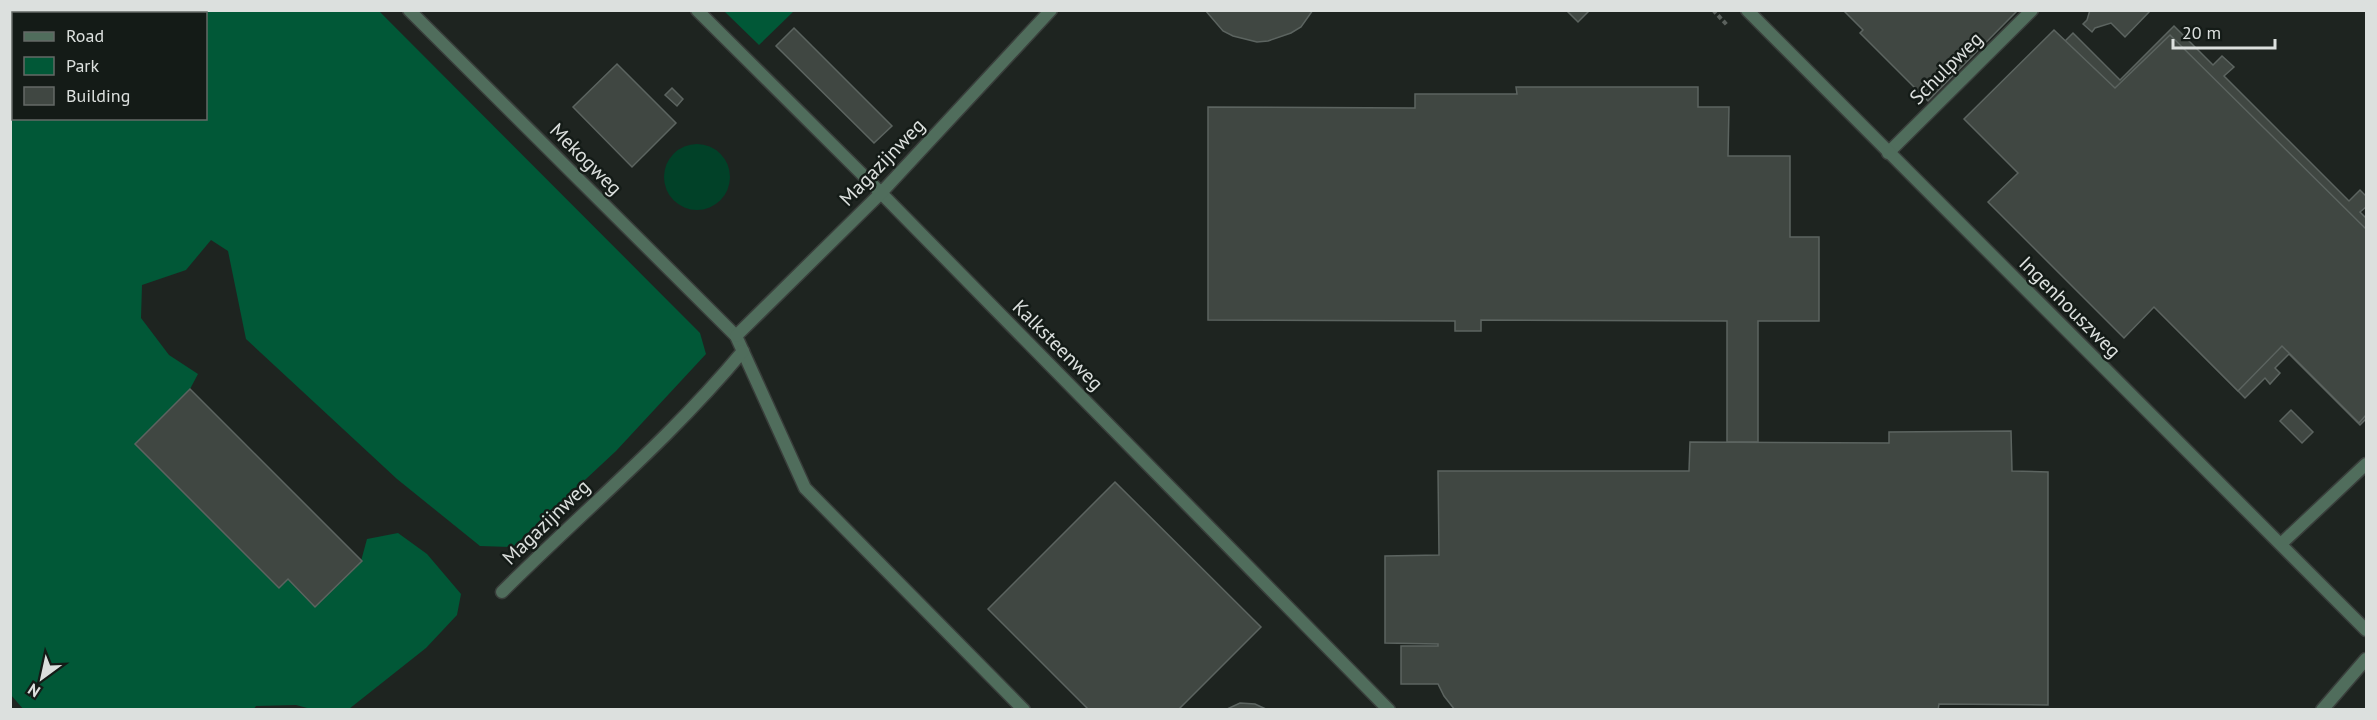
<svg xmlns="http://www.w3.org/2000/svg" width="2377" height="720" viewBox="0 0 2377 720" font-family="'PT Sans',sans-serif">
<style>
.green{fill:#015837;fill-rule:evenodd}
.water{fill:#014128}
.building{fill:#404742;stroke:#5c6460;stroke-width:1.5}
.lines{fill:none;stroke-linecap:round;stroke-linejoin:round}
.service-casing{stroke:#393e3b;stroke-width:15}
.minor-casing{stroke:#393e3b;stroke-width:15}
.path{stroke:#5b615d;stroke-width:4;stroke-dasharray:4.5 3;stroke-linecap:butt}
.service{stroke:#506d5c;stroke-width:12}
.minor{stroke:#506d5c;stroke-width:12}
.labels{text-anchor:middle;stroke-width:5;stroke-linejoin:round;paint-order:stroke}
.street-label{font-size:20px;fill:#dce0de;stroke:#141b17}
</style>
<rect width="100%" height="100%" fill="#1e2420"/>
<!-- green -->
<g class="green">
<path d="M 10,11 L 379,11 L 700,333 L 706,354 L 616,451 L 513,547 L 480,546 L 397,479 L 246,339 L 228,251 L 211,240 L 186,270 L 142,285 L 141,318 L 169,355 L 198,374 L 190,389 L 135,444 L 279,587 L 288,579 L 361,561 L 367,539 L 398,533 L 427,554 L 461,594 L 457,615 L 426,648 L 349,709 L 311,709 L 296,705 L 256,706 L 253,710 L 24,710 L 11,695 ZM 14,14 L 206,14 L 206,118 L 14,118 Z"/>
<polygon points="724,11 794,11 759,45"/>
</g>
<!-- water -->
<circle class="water" cx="697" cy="177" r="33"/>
<!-- building -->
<g class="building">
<polygon points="1205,10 1313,10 1301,27 1291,33 1268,41 1257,42 1233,36 1223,31"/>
<polygon points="1566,10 1590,10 1578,22"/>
<polygon points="1843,10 2018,10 1928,101 1860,33 1863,30"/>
<polygon points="2090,10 2151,10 2125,37 2111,23 2095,28 2092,32 2083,24 2087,20"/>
<polygon points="2174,26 2213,65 2222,56 2234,67 2224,76 2349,201 2360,190 2366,196 2366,207 2360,212 2366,218 2366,419 2360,425 2289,354 2275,368 2280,373 2270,384 2265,378 2245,398 1977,129 2073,33 2120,80"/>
<polygon points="794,28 892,126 874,143 776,46"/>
<polygon points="2054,30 2115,88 2170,35 2366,229 2366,415 2359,423 2282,346 2238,391 2154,307 2124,338 1988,202 2018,173 1964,119"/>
<polygon points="617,64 676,123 632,167 573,107"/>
<polygon points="1516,87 1698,87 1698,107 1729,107 1728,156 1790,156 1790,237 1819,237 1819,321 1758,321 1758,442 1727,442 1727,321 1481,320 1481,331 1455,331 1455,321 1208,320 1208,107 1415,108 1415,94 1517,94"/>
<polygon points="672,88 683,99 677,106 665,95"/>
<polygon points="190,389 362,561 315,607 288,579 279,588 135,444"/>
<polygon points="2291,410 2313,432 2302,443 2280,421"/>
<polygon points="2011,431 2012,471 2048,472 2048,705 1939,704 1938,710 1455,710 1444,696 1438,684 1401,684 1401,646 1438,646 1438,644 1385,643 1385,556 1439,555 1438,471 1689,471 1690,442 1889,443 1889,432"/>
<polygon points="1115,482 1261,627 1178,710 1089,710 988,609"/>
<polygon points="1240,703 1255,704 1268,710 1225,710"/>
</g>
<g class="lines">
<!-- service casing -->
<g class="service-casing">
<g id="service">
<polyline points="409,10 736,336 805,488 1024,710"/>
<polyline points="697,10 881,193 1389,710"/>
<polyline points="1888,153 2032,10"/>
<polyline points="736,336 881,193 1051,10"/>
<polyline points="2282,543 2366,464"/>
<path d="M 502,592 C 582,512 670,439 743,351"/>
<polyline points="2322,710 2366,659"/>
</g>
</g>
<!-- minor casing -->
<g class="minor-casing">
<polyline id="minor" points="1747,10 2366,630"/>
</g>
<!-- path -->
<polyline class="path" points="1713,10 1727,25"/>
<!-- service -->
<use href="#service" class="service"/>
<!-- minor -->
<use href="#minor" class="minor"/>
</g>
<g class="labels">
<!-- street labels -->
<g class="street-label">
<text transform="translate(1946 68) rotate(-45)" y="7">Schulpweg</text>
<text transform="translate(586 159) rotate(45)" y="7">Mekogweg</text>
<text transform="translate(882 162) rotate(-46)" y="7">Magazijnweg</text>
<text transform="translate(2070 307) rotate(45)" y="7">Ingenhouszweg</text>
<text transform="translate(1058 345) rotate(45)" y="7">Kalksteenweg</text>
<text transform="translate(546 522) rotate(-44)" y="7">Magazijnweg</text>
</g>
</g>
<!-- border -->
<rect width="2377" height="720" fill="none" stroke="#dce0de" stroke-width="24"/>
<!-- legend -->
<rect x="12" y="12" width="195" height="108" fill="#141b17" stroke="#646a67" stroke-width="1.5"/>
<rect x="24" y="32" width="30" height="9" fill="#506d5c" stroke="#646a67" stroke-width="1.5"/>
<text x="66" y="42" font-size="18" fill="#dce0de">Road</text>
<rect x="24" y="57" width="30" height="18" fill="#015837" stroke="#646a67" stroke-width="1.5"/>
<text x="66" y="72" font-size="18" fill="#dce0de">Park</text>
<rect x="24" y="87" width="30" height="18" fill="#404742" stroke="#646a67" stroke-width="1.5"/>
<text x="66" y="102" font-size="18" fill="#dce0de">Building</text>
<!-- north arrow -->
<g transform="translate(42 678) rotate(213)" stroke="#141b17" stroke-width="4.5" paint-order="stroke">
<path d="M0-4.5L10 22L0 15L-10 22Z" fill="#dce0de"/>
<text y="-9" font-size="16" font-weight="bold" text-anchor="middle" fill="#dce0de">N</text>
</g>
<!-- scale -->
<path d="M2173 39v9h102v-9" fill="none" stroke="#dce0de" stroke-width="3"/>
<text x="2182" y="39" font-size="18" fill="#dce0de" stroke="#141b17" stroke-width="4.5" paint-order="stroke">20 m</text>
</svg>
